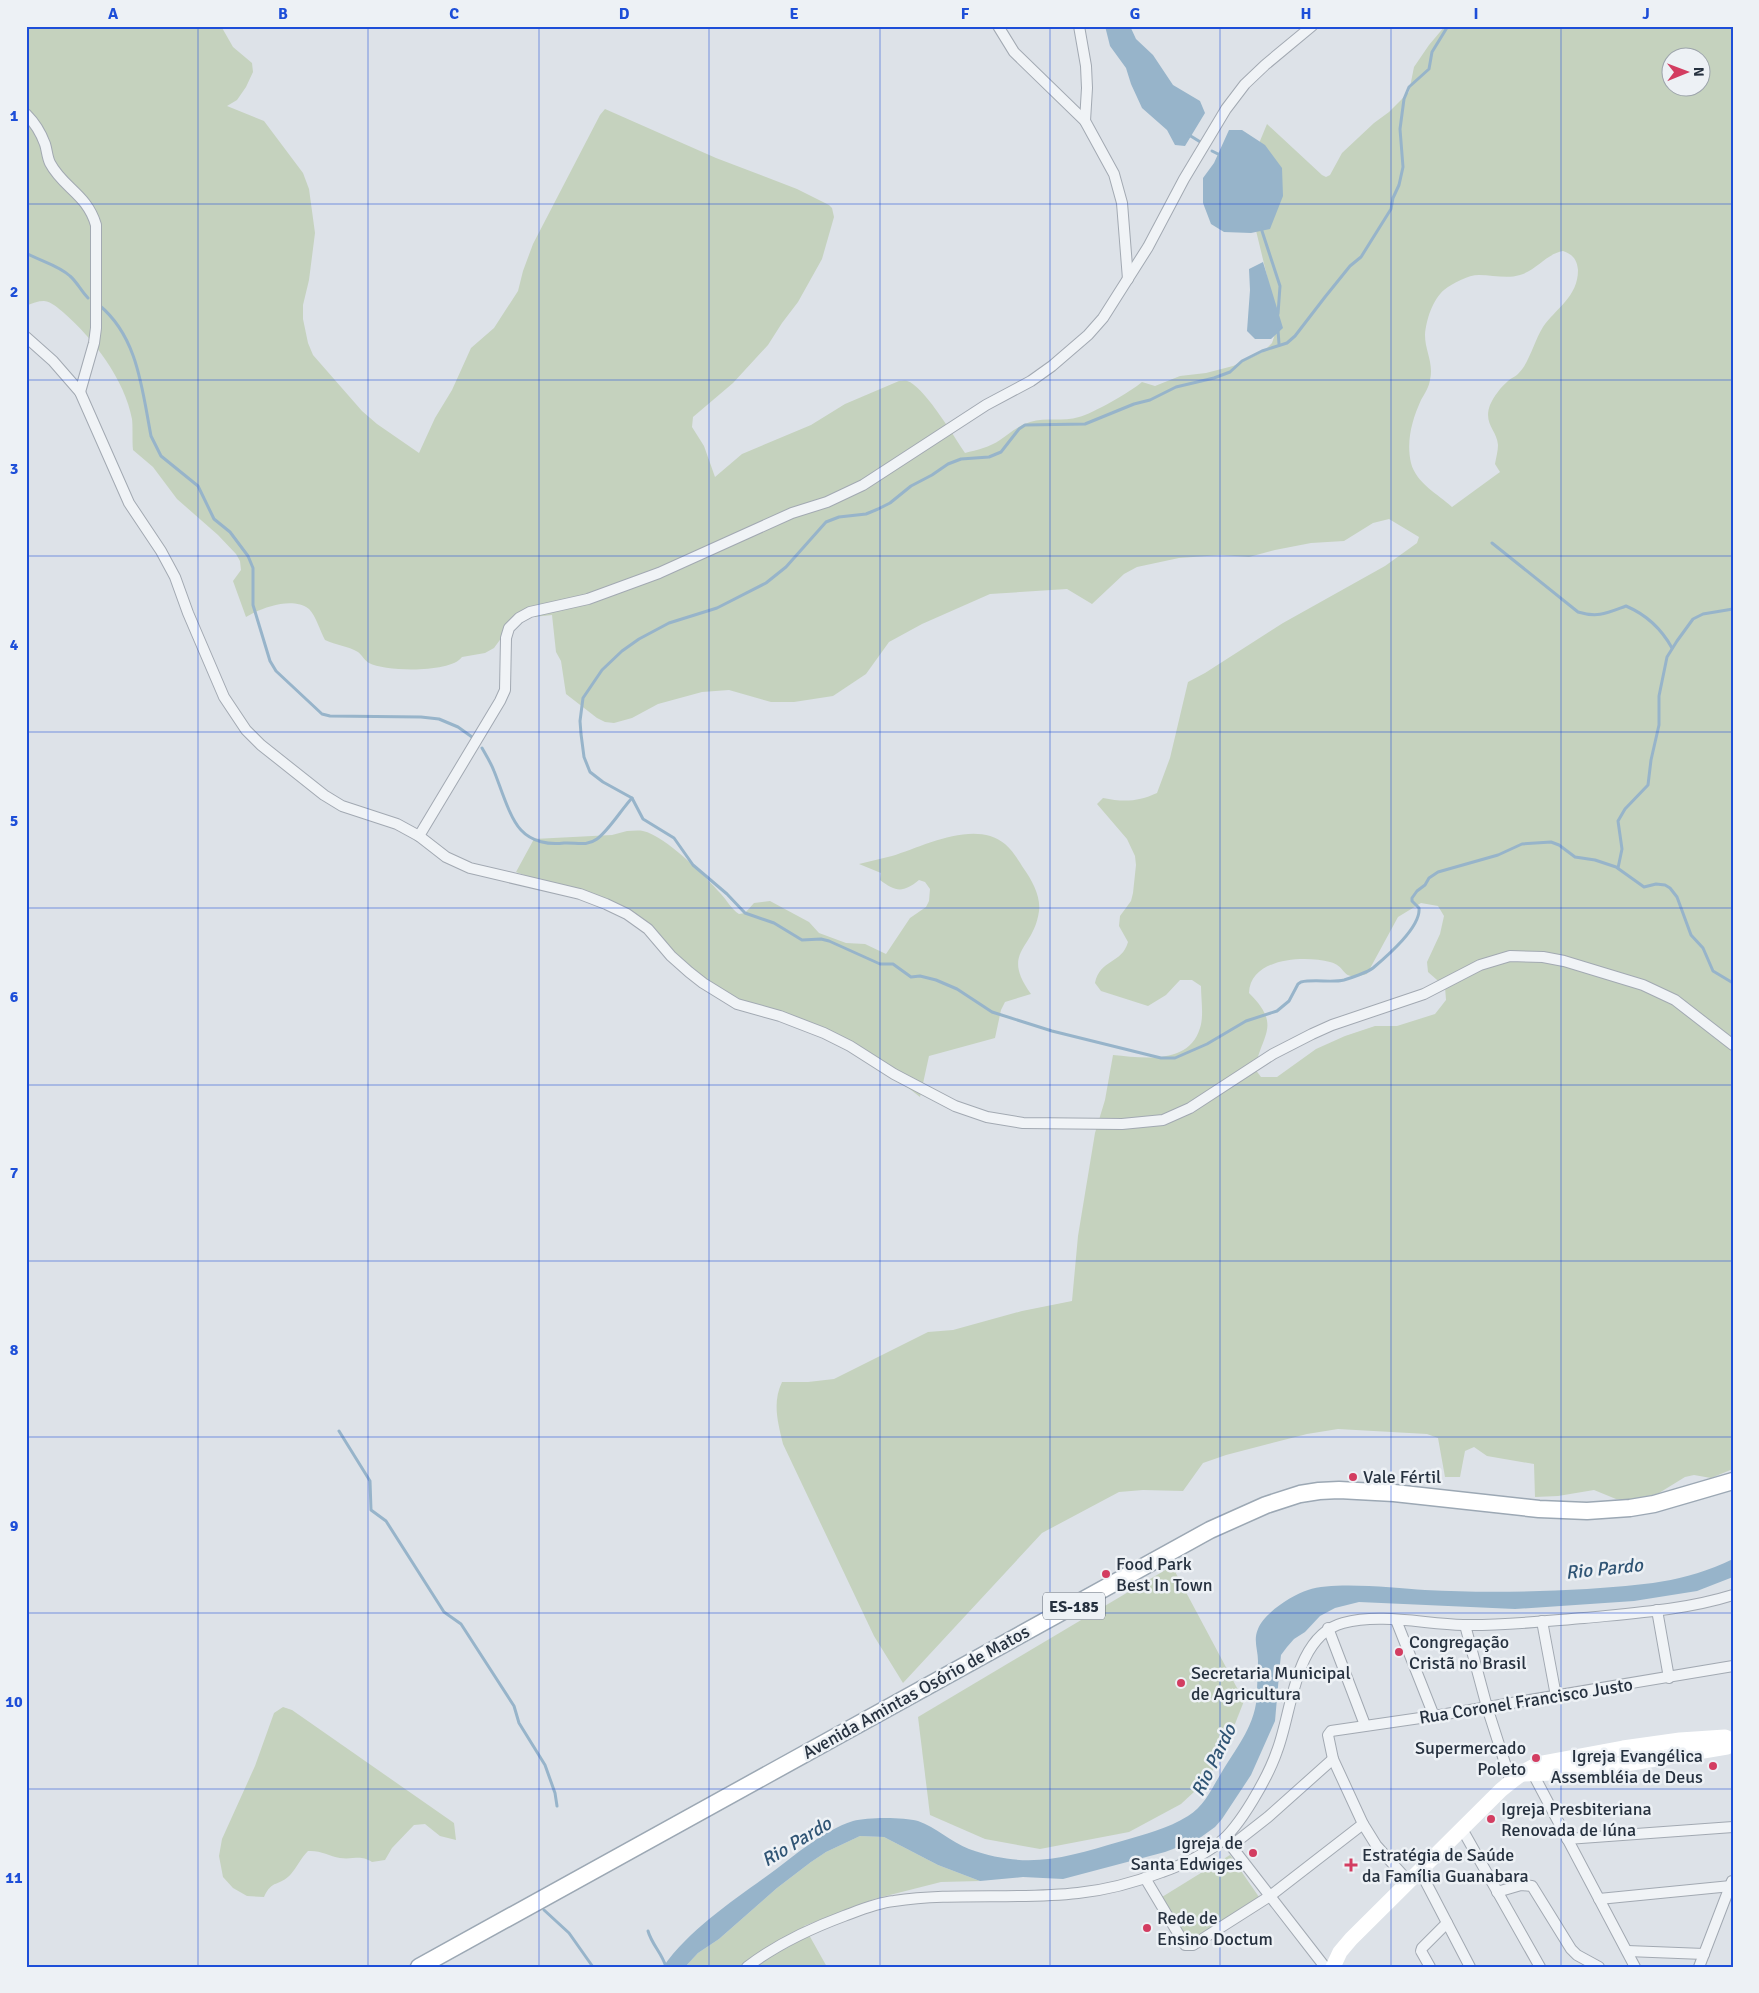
<svg xmlns="http://www.w3.org/2000/svg" width="1759" height="1993" viewBox="0 0 1759 1993" font-family="Signika,sans-serif">
<style>
.green{fill:#c5d2be;fill-rule:evenodd}
.water{fill:#97b4ca}
.lines{fill:none;stroke-linecap:round;stroke-linejoin:round}
.stream{stroke:#97b4ca;stroke-width:3}
.minor-casing{stroke:#a2a9b2;stroke-width:12}
.primary-casing{stroke:#9ca8b4;stroke-width:19}
.minor{stroke:#f0f3f6;stroke-width:10}
.secondary{stroke:#fff;stroke-width:15}
.primary{stroke:#fff;stroke-width:16}
.grid{fill:none;stroke:#1d4ed8;stroke-width:1;stroke-opacity:0.55}
.poi-dot{fill:#d33d61;stroke:#edf1f5;stroke-width:2}
.labels{text-anchor:middle;stroke-width:5;stroke-linejoin:round;paint-order:stroke}
.shield{fill:#edf1f5;stroke:#626b76;stroke-width:1}
.shield-label{font-size:16px;font-weight:bold;fill:#26313f}
.poi-label{font-size:18px;fill:#26313f;stroke:#edf1f5;text-anchor:start}
.street-label{font-size:18px;fill:#26313f;stroke:#edf1f5}
.water-label{font-size:19px;font-style:italic;fill:#2f5474;stroke:#edf1f5}
.neatline{fill:none;stroke:#1d4ed8;stroke-width:2}
.grid-label{font-size:16px;text-anchor:middle;font-weight:bold;fill:#1d4ed8}
</style>
<rect width="100%" height="100%" fill="#dde2e8"/>
<!-- green -->
<g class="green">
<path d="M 26,26 L 221,26 L 233,47 L 252,63 L 253,72 L 246,87 L 237,100 L 227,106 L 264,121 L 303,173 L 309,189 L 315,233 L 309,280 L 303,305 L 303,319 L 308,343 L 313,355 L 362,411 L 377,424 L 419,453 L 435,418 L 452,390 L 471,348 L 494,328 L 518,291 L 523,271 L 533,244 L 600,115 L 605,109 L 716,158 L 797,189 L 829,205 L 832,208 L 834,217 L 822,259 L 798,302 L 782,323 L 768,345 L 733,383 L 693,417 L 692,427 L 704,446 L 715,477 L 742,454 L 811,425 L 845,404 L 899,381 C 903,381 906,380 910,382 C 928,393 953,435 965,453 C 977,450 990,447 1000,440 C 1010,433 1018,426 1030,422 C 1046,417 1063,422 1079,417 C 1092,414 1132,391 1142,382 L 1155,386 L 1180,376 L 1206,373 L 1233,366 L 1263,352 L 1272,343 L 1275,334 L 1267,276 L 1252,214 L 1260,141 L 1267,124 L 1322,175 L 1326,177 L 1330,175 L 1342,153 L 1374,123 L 1389,112 L 1409,92 L 1414,67 L 1429,45 L 1445,26 L 1733,26 L 1733,1469 L 1711,1478 L 1694,1475 L 1685,1477 L 1659,1493 L 1632,1501 L 1616,1499 L 1594,1490 L 1558,1496 L 1535,1497 L 1534,1464 L 1487,1456 L 1474,1447 L 1465,1451 L 1460,1477 L 1445,1477 L 1438,1438 L 1427,1434 L 1338,1429 L 1307,1434 L 1226,1455 L 1203,1463 L 1183,1491 L 1143,1490 L 1119,1492 L 1042,1533 L 903,1683 L 874,1636 L 783,1444 C 778,1423 772,1403 782,1382 L 808,1382 L 834,1379 L 928,1332 L 953,1330 L 1022,1311 L 1072,1301 L 1078,1236 L 1095,1133 L 1105,1100 L 1113,1055 C 1144,1058 1189,1065 1200,1028 C 1204,1016 1201,999 1201,986 L 1192,980 L 1180,980 L 1166,995 L 1148,1006 L 1101,991 L 1095,983 C 1100,959 1122,964 1128,942 L 1119,926 L 1120,916 L 1131,901 L 1133,893 L 1136,865 L 1135,856 L 1127,839 L 1097,804 L 1103,798 C 1123,802 1138,802 1157,793 L 1170,758 L 1188,682 L 1205,673 L 1283,623 L 1385,566 L 1417,543 L 1419,537 L 1389,519 L 1373,523 L 1344,541 L 1311,543 L 1275,550 L 1249,557 L 1221,555 L 1179,558 L 1137,567 L 1124,574 L 1092,604 L 1067,589 L 990,594 L 922,624 L 889,642 L 866,674 L 833,696 L 794,702 L 771,702 L 729,690 L 702,692 L 658,704 L 632,718 L 614,723 L 605,722 L 597,718 L 566,694 L 561,661 L 556,652 L 552,615 L 524,618 L 505,633 L 494,648 L 485,653 L 462,657 C 451,673 386,672 369,663 C 365,661 362,655 358,652 C 348,646 336,645 325,640 C 320,631 316,616 309,609 C 292,596 261,608 246,617 L 233,581 L 241,570 L 240,561 L 236,554 L 218,535 L 177,499 L 153,467 L 133,450 C 132,441 133,426 132,419 C 125,380 93,338 64,313 C 58,308 52,302 44,301 C 38,301 32,303 26,306 ZM 1672,58 L 1702,58 L 1702,88 L 1672,88 ZM 1563,251 C 1572,254 1577,259 1578,270 C 1578,297 1556,308 1543,327 C 1534,341 1529,364 1518,374 C 1515,377 1511,378 1508,381 C 1501,387 1494,396 1490,405 C 1483,424 1497,430 1498,445 C 1498,451 1496,458 1495,464 L 1500,472 L 1452,507 C 1438,494 1416,483 1411,463 C 1406,441 1412,420 1421,400 C 1425,393 1429,387 1430,380 C 1434,363 1425,351 1425,335 C 1426,320 1433,299 1444,290 C 1453,283 1468,275 1479,275 C 1493,275 1507,279 1520,275 C 1537,270 1546,254 1563,251 ZM 1421,903 L 1438,906 L 1444,916 L 1440,934 L 1427,962 L 1428,972 L 1445,987 L 1446,1000 L 1435,1014 L 1397,1026 L 1375,1026 L 1345,1036 L 1316,1049 L 1277,1077 L 1261,1077 L 1255,1069 C 1262,1033 1282,1026 1249,993 C 1250,958 1304,955 1330,962 C 1349,967 1339,982 1367,974 L 1398,917 Z"/>
<path d="M 627,831 C 632,831 638,830 643,831 C 666,836 705,876 721,894 C 727,900 731,909 739,914 L 745,913 L 754,903 L 770,901 L 809,922 L 819,933 L 846,943 L 865,944 L 886,954 L 910,918 L 926,907 L 929,901 L 930,889 L 925,882 L 919,880 C 903,893 896,892 880,880 L 881,873 L 859,864 C 870,861 881,859 892,856 C 924,846 975,819 1005,844 C 1013,851 1019,861 1024,869 C 1032,880 1041,897 1039,911 C 1034,950 1000,951 1031,994 L 1005,1002 L 1001,1010 L 995,1038 L 929,1056 L 920,1097 L 897,1079 L 829,1040 L 761,1014 L 692,972 L 654,932 L 563,889 L 516,872 L 534,839 L 612,835 Z"/>
<polygon points="1172,1566 1244,1701 1233,1729 1209,1778 1181,1804 1129,1832 1040,1849 985,1839 930,1815 918,1717"/>
<path d="M 283,1707 L 292,1710 L 454,1823 L 456,1840 L 440,1836 L 425,1824 L 414,1825 L 392,1848 L 385,1860 L 372,1862 C 360,1854 354,1860 340,1858 C 329,1856 320,1850 308,1851 C 301,1858 297,1867 291,1874 C 279,1887 272,1879 264,1897 L 247,1896 L 233,1888 L 223,1877 L 219,1856 L 222,1839 L 255,1766 L 274,1713 Z"/>
<polygon points="860,1836 884,1837 938,1865 980,1881 941,1882 874,1899 804,1926 827,1967 685,1967 698,1953 719,1939 777,1888 811,1862 826,1852"/>
<polygon points="1230,1855 1259,1897 1189,1943 1162,1897"/>
</g>
<!-- water -->
<g class="water">
<polygon points="1105,26 1130,26 1136,39 1153,55 1173,85 1200,101 1205,113 1185,146 1175,145 1167,130 1142,108 1131,84 1126,68 1110,46"/>
<polygon points="1229,130 1242,130 1265,145 1282,168 1283,196 1270,229 1251,233 1224,232 1211,224 1203,203 1203,178 1214,163"/>
<polygon points="1263,262 1283,328 1271,339 1255,339 1247,331 1250,290 1249,269"/>
<path d="M 1733,1559 L 1733,1577 L 1697,1591 L 1634,1601 L 1515,1609 L 1359,1602 L 1335,1608 L 1320,1616 L 1305,1632 L 1294,1639 L 1287,1647 L 1281,1655 L 1280,1664 L 1275,1721 L 1251,1775 L 1222,1819 L 1215,1827 L 1197,1840 L 1165,1852 L 1063,1879 L 1023,1877 L 980,1881 L 938,1865 L 884,1837 L 860,1836 L 826,1852 L 811,1862 L 777,1888 L 719,1939 L 698,1953 L 685,1967 L 663,1967 C 691,1928 733,1901 771,1873 C 797,1854 822,1831 853,1821 C 868,1817 903,1817 918,1821 C 936,1827 951,1842 969,1849 C 1028,1870 1064,1858 1122,1841 C 1145,1834 1167,1829 1188,1816 C 1205,1806 1213,1786 1223,1770 C 1238,1746 1256,1723 1257,1694 C 1257,1683 1258,1672 1258,1661 C 1258,1650 1253,1640 1258,1629 C 1264,1613 1292,1595 1308,1590 C 1335,1581 1394,1588 1425,1590 C 1479,1593 1533,1592 1587,1589 C 1641,1585 1684,1583 1733,1559 Z"/>
</g>
<g class="lines">
<!-- stream -->
<g class="stream">
<path d="M 1448,26 L 1432,52 L 1429,69 L 1409,87 L 1404,99 L 1400,129 L 1403,167 L 1399,185 L 1393,198 L 1391,209 L 1361,257 L 1350,266 L 1325,297 L 1295,336 L 1287,343 L 1262,351 L 1242,361 L 1230,372 L 1214,378 L 1176,387 L 1150,400 L 1134,404 L 1085,424 L 1025,425 L 1019,429 L 1001,452 L 989,457 L 961,459 L 948,464 L 932,475 L 911,486 L 890,503 L 878,509 L 866,514 L 839,517 L 826,522 L 786,567 L 766,583 L 717,608 L 669,623 L 639,639 L 622,651 L 602,670 L 583,698 L 580,721 L 581,734 L 584,757 L 590,772 L 603,782 L 632,798 L 643,819 L 674,838 L 693,865 L 727,894 L 745,913 L 774,923 L 802,940 L 821,939 L 829,941 L 880,964 L 893,964 L 911,977 L 920,976 L 936,980 L 957,989 L 992,1012 L 1052,1031 L 1161,1058 L 1175,1058 L 1207,1044 L 1246,1021 L 1277,1011 L 1289,1001 L 1298,984 L 1301,982 C 1315,979 1332,983 1344,980 C 1351,978 1368,972 1373,968 C 1387,956 1421,927 1419,908 L 1412,901 L 1412,898 L 1417,891 L 1425,885 L 1429,878 L 1438,872 L 1498,855 L 1522,844 L 1551,842 L 1559,845 L 1575,857 L 1595,860 L 1616,867 L 1644,887 L 1656,884 L 1665,885 L 1670,888 L 1677,897 L 1691,935 L 1703,948 L 1713,971 L 1733,983"/>
<polyline points="1189,135 1202,143"/>
<polyline points="1212,151 1220,155"/>
<polyline points="1261,228 1280,286 1278,314"/>
<path d="M 26,253 C 40,261 58,265 70,276 C 77,282 81,291 88,298"/>
<path d="M 99,305 C 138,337 142,389 151,436 L 161,456 L 198,486 L 214,519 L 230,532 L 248,556 L 253,568 L 253,605 L 270,661 L 276,671 L 322,714 L 330,716 L 421,717 L 439,719 L 458,727 L 472,737"/>
<polyline points="1278,330 1279,344"/>
<path d="M 1492,543 L 1578,612 C 1598,618 1607,613 1626,606 C 1647,615 1661,628 1672,648"/>
<path d="M 482,748 C 486,755 491,763 494,771 C 501,788 509,817 521,830 C 532,842 549,845 564,843 C 575,842 586,847 597,839 C 609,830 621,810 632,798"/>
<polyline points="1618,868 1622,849 1618,821 1625,809 1648,785 1651,760 1659,725 1659,696 1667,657 1677,641 1693,619 1703,614 1733,609"/>
<polyline points="339,1431 370,1481 371,1510 386,1521 444,1612 461,1624 514,1706 519,1723 545,1765 555,1793 557,1806"/>
<polyline points="544,1910 569,1933 593,1967"/>
<path d="M 648,1931 C 652,1945 662,1953 666,1967"/>
</g>
<!-- minor casing -->
<g class="minor-casing">
<g id="minor">
<polyline points="998,26 1014,52 1085,121 1114,174 1122,203 1128,279"/>
<polyline points="1079,26 1086,66 1087,88 1085,121"/>
<path d="M 26,114 C 34,122 41,133 45,144 C 47,150 47,157 50,163 C 63,188 87,194 96,225 L 96,328 L 94,343 L 80,392"/>
<polyline points="26,337 53,361 80,392 129,503 161,551 175,577 188,613 224,697 246,730 261,745 324,795 342,806 397,824 419,836 446,857 470,868 580,894 606,904 627,914 648,929 671,956 689,972 703,983 737,1004 780,1016 824,1033 850,1046 894,1074 955,1106 987,1117 1023,1123 1122,1124 1163,1120 1190,1108 1273,1054 1312,1034 1332,1025 1424,994 1480,965 1510,956 1543,957 1564,961 1643,985 1675,1000 1733,1045"/>
<polyline points="419,836 500,701 505,690 506,638 509,628 519,618 530,612 588,599 659,573 792,513 827,502 863,485 986,405 1031,381 1052,366 1088,335 1103,318 1148,247 1184,179 1226,109 1245,84 1265,65 1312,26"/>
<polyline points="1657,1610 1669,1678"/>
<polyline points="1396,1620 1434,1716"/>
<polyline points="1542,1621 1556,1696"/>
<polyline points="1465,1625 1487,1707 1511,1782"/>
<polyline points="1328,1628 1365,1725"/>
<polyline points="1531,1770 1635,1967"/>
<polyline points="1462,1829 1540,1967"/>
<polyline points="1225,1838 1325,1967"/>
<polyline points="1567,1839 1733,1827"/>
<polyline points="1231,1846 1268,1817 1333,1759"/>
<polyline points="1420,1871 1470,1967"/>
<polyline points="1145,1878 1185,1945 1193,1945 1270,1896 1363,1824"/>
<polyline points="1409,1882 1376,1845 1363,1824 1333,1759 1328,1735 1331,1731 1434,1716 1733,1666"/>
<polyline points="1497,1892 1521,1885 1532,1886 1571,1949 1577,1955 1599,1967"/>
<polyline points="1599,1899 1731,1886"/>
<polyline points="1627,1951 1704,1954"/>
<path d="M 747,1967 C 777,1944 809,1929 844,1916 C 860,1910 876,1903 894,1901 C 955,1892 1017,1900 1078,1893 C 1107,1890 1136,1882 1162,1872 C 1182,1865 1202,1856 1219,1843 C 1240,1827 1268,1777 1277,1751 C 1292,1713 1294,1636 1343,1623 C 1381,1613 1424,1624 1463,1625 C 1502,1626 1546,1621 1584,1618 C 1634,1613 1685,1610 1733,1595"/>
<polyline points="1430,1967 1421,1951 1422,1948 1447,1923"/>
<polyline points="1699,1967 1732,1881"/>
</g>
</g>
<!-- primary casing -->
<g class="primary-casing">
<polyline id="primary" points="419,1967 1210,1530 1266,1505 1300,1494 1319,1491 1339,1490 1394,1493 1539,1509 1587,1511 1630,1508 1654,1504 1733,1481"/>
</g>
<!-- minor -->
<use href="#minor" class="minor"/>
<!-- secondary -->
<g class="secondary">
<polyline points="1524,1774 1552,1773 1626,1764 1727,1747 1733,1743"/>
<path d="M 1333,1967 L 1340,1952 L 1351,1939 L 1501,1790 C 1512,1781 1529,1766 1542,1763 L 1623,1748 L 1680,1740 L 1725,1737 L 1733,1741"/>
</g>
<!-- primary -->
<use href="#primary" class="primary"/>
</g>
<!-- grid -->
<path class="grid" d="M 198,26 L 198,1967M 368,26 L 368,1967M 539,26 L 539,1967M 709,26 L 709,1967M 880,26 L 880,1967M 1050,26 L 1050,1967M 1220,26 L 1220,1967M 1391,26 L 1391,1967M 1561,26 L 1561,1967M 26,204 L 1733,204M 26,380 L 1733,380M 26,556 L 1733,556M 26,732 L 1733,732M 26,908 L 1733,908M 26,1085 L 1733,1085M 26,1261 L 1733,1261M 26,1437 L 1733,1437M 26,1613 L 1733,1613M 26,1789 L 1733,1789"/>
<!-- markers -->
<g class="poi-dot">
<circle cx="1353" cy="1477" r="5"/>
<circle cx="1106" cy="1574" r="5"/>
<circle cx="1399" cy="1652" r="5"/>
<circle cx="1181" cy="1683" r="5"/>
<circle cx="1536" cy="1758" r="5"/>
<circle cx="1713" cy="1766" r="5"/>
<circle cx="1491" cy="1819" r="5"/>
<circle cx="1253" cy="1853" r="5"/>
<path d="M1348.5 1857.5h5v5h5v5h-5v5h-5v-5h-5v-5h5z"/>
<circle cx="1147" cy="1928" r="5"/>
</g>
<g class="labels">
<!-- shield labels -->
<rect class="shield" x="1043" y="1592.5" width="62" height="27" rx="4"/>
<g class="shield-label">
<text x="1074" y="1612">ES-185</text>
</g>
<!-- poi labels -->
<g class="poi-label">
<text x="1363" y="1483">Vale Fértil</text>
<text x="1116" y="1570">Food Park<tspan x="1116" dy="21">Best In Town</tspan></text>
<text x="1409" y="1648">Congregação<tspan x="1409" dy="21">Cristã no Brasil</tspan></text>
<text x="1191" y="1679">Secretaria Municipal<tspan x="1191" dy="21">de Agricultura</tspan></text>
<text x="1526" y="1754" text-anchor="end">Supermercado<tspan x="1526" dy="21">Poleto</tspan></text>
<text x="1703" y="1762" text-anchor="end">Igreja Evangélica<tspan x="1703" dy="21">Assembléia de Deus</tspan></text>
<text x="1501" y="1815">Igreja Presbiteriana<tspan x="1501" dy="21">Renovada de Iúna</tspan></text>
<text x="1243" y="1849" text-anchor="end">Igreja de<tspan x="1243" dy="21">Santa Edwiges</tspan></text>
<text x="1362" y="1861">Estratégia de Saúde<tspan x="1362" dy="21">da Família Guanabara</tspan></text>
<text x="1157" y="1924">Rede de<tspan x="1157" dy="21">Ensino Doctum</tspan></text>
</g>
<!-- street labels -->
<g class="street-label">
<text transform="translate(916 1692) rotate(-29)" y="6">Avenida Amintas Osório de Matos</text>
<text transform="translate(1526 1701) rotate(-9)" y="6">Rua Coronel Francisco Justo</text>
</g>
<!-- water labels -->
<g class="water-label">
<text transform="translate(1604 1568) rotate(-6)" y="7">Rio Pardo</text>
<text transform="translate(1213 1760) rotate(-64)" y="7">Rio Pardo</text>
<text transform="translate(796 1841) rotate(-31)" y="7">Rio Pardo</text>
</g>
</g>
<!-- border -->
<rect width="1759" height="1993" fill="none" stroke="#edf1f5" stroke-width="55"/>
<!-- north arrow -->
<g transform="translate(1686 72) rotate(89)"><circle r="24" fill="#edf1f5" stroke="#9da4ac"/>
<path d="M0-4L9 19L0 12L-9 19Z" fill="#d33d61"/>
<text y="-8" font-size="14" font-weight="bold" text-anchor="middle" fill="#26313f">N</text>
</g>
<rect x="28" y="28" width="1704" height="1938" class="neatline"/>
<g class="grid-label">
<text x="113" y="19">A</text>
<text x="283" y="19">B</text>
<text x="454" y="19">C</text>
<text x="624" y="19">D</text>
<text x="794" y="19">E</text>
<text x="965" y="19">F</text>
<text x="1135" y="19">G</text>
<text x="1306" y="19">H</text>
<text x="1476" y="19">I</text>
<text x="1646" y="19">J</text>
<text x="14" y="121">1</text>
<text x="14" y="297">2</text>
<text x="14" y="474">3</text>
<text x="14" y="650">4</text>
<text x="14" y="826">5</text>
<text x="14" y="1002">6</text>
<text x="14" y="1178">7</text>
<text x="14" y="1355">8</text>
<text x="14" y="1531">9</text>
<text x="14" y="1707">10</text>
<text x="14" y="1883">11</text>
</g>
</svg>
